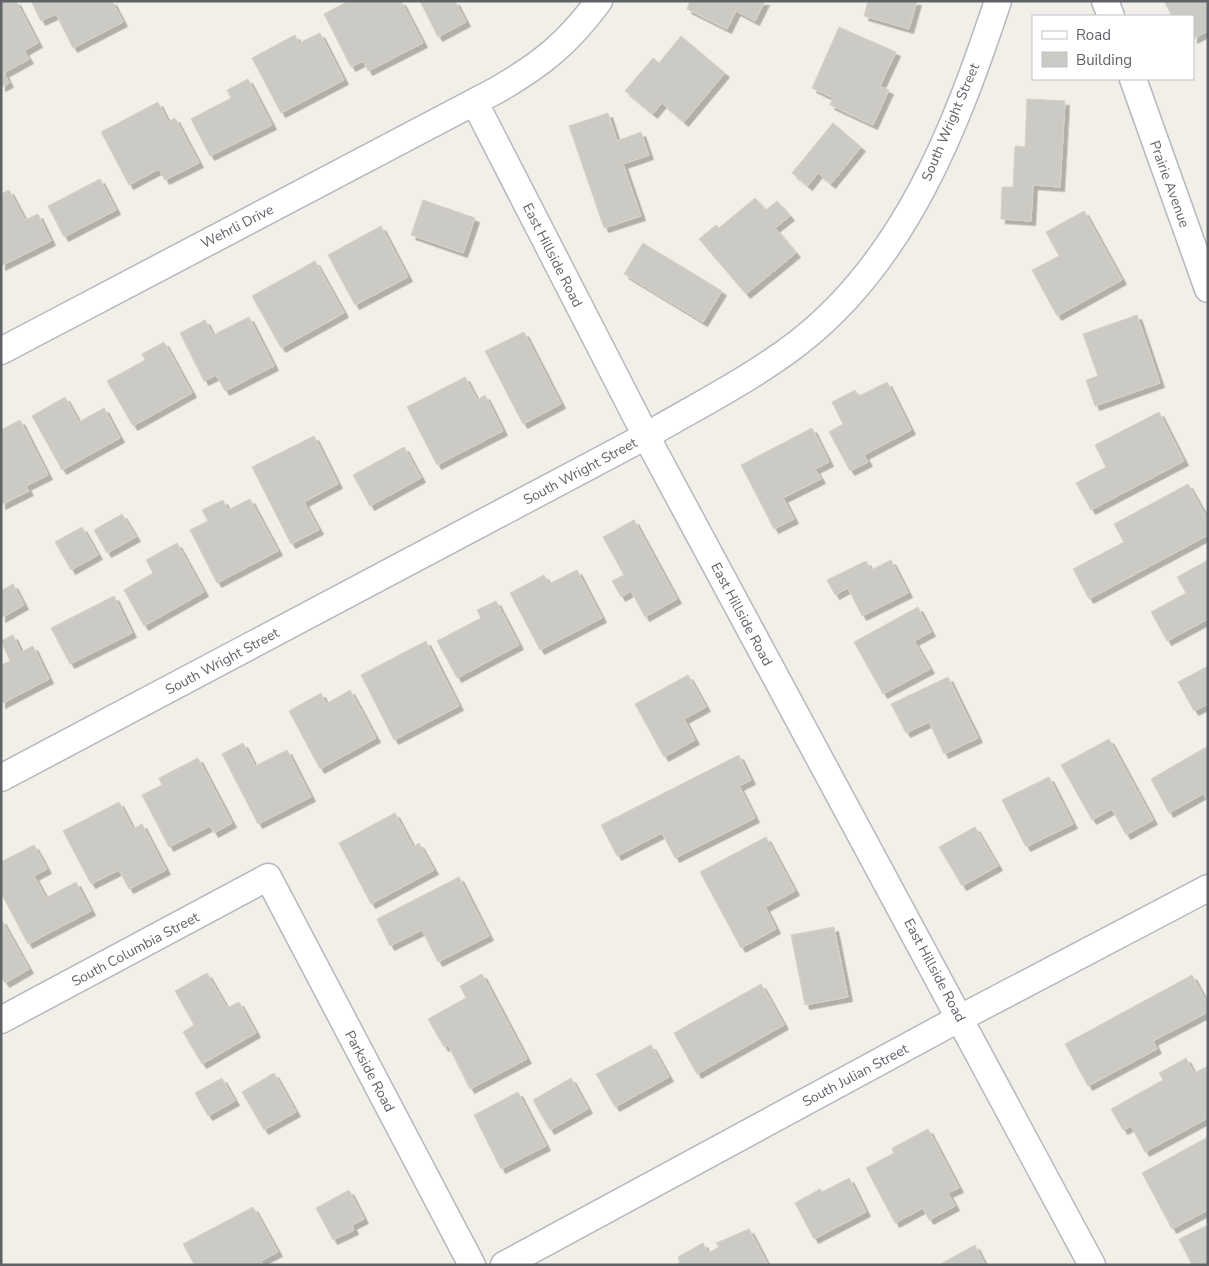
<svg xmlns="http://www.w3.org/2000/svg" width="1209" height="1266" viewBox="0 0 1209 1266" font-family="'Nunito Sans',sans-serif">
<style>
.building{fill:#cccac5;stroke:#d6d1c6;filter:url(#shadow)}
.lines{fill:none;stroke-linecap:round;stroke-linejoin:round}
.street-casing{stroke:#b5b8bc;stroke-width:29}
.street{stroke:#fff;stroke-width:26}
.labels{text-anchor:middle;stroke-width:5;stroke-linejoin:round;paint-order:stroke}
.street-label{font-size:14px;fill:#5f6368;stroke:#fff}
</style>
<defs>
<filter id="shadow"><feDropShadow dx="4.5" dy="4.5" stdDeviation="0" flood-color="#0004"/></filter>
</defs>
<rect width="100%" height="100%" fill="#f1efe8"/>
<!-- building -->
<g class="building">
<polygon points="1,1 16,1 38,43 24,51 29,59 4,73 9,83 1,87"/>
<polygon points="31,1 112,1 123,22 73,48 56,14 41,21"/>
<polygon points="348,1 401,1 423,43 368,71 363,61 351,67 324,14"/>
<polygon points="420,1 455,1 466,22 438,37"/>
<polygon points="690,1 765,1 755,21 736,11 727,29 687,9"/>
<polygon points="868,1 917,1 909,29 864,16"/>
<polygon points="1164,1 1208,1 1208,31 1193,39 1193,16 1172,16"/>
<polygon points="839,27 896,52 880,86 889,90 873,125 830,105 833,98 812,88"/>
<polygon points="320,33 344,80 281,113 252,58 295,35 299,43"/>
<polygon points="681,36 725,73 684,122 662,103 653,114 625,91 653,58 659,63"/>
<polygon points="248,79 272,125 210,156 191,119 231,98 227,90"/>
<polygon points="1027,99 1065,101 1060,187 1033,185 1031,221 1001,219 1002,187 1013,187 1015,146 1025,147"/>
<polygon points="158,102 168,122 175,118 199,163 165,180 159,169 129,185 101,132"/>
<polygon points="608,113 617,141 641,132 649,155 623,164 641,216 604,228 569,126"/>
<polygon points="833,123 861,147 831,184 818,173 808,186 792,173"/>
<polygon points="100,179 116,210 64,237 48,206"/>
<polygon points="9,190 25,220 38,214 51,241 1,266 1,194"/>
<polygon points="755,198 766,210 777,201 790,216 775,228 796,253 746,294 699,239 716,225 719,228"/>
<polygon points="423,200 475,218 463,253 411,235"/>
<polygon points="1084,211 1122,280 1057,316 1032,270 1059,256 1046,232"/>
<polygon points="381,226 408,277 355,305 328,255"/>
<polygon points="643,243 722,291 703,322 624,274"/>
<polygon points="315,261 344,313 281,348 252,296"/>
<polygon points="1137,315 1160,383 1095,406 1086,380 1098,376 1083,334"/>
<polygon points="249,317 274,366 225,391 216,375 204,381 180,333 205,320 213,335"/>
<polygon points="524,332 561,404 523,424 485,351"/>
<polygon points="164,342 192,393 133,426 107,381 145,360 142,354"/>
<polygon points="465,377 477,400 485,395 503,431 437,465 407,407"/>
<polygon points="887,382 911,430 864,455 868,462 850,471 829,432 843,424 832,402 855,390 859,396"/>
<polygon points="65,397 79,422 104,408 120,438 62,470 32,416"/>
<polygon points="1159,412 1184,461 1091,510 1076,483 1106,467 1095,445"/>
<polygon points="20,420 48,475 26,486 29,491 1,505 1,430"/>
<polygon points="812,428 829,462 815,469 821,479 783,498 794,519 774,529 741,465"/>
<polygon points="314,436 338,484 304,502 319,530 291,544 252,467"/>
<polygon points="404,447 421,478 370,506 353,475"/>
<polygon points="1188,484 1208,520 1208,535 1089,599 1073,569 1124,542 1114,524"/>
<polygon points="250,499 278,551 217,583 190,530 208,521 202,510 223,500 228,510"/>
<polygon points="122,514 136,537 107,553 94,530"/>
<polygon points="634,520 677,599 645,617 631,591 621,597 612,581 624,575 603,537"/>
<polygon points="82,527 98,555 71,570 55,542"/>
<polygon points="177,543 204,592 144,626 124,590 153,573 146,560"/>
<polygon points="891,560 908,593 862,616 848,588 835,595 827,580 866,561 871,570"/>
<polygon points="1208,560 1208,619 1167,641 1151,612 1186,593 1177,577"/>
<polygon points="577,570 602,618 540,650 510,593 544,575 549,584"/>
<polygon points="13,584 24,605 1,618 1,591"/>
<polygon points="114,596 132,633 70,664 51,628"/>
<polygon points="496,601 519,645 457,678 437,641 481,618 477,610"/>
<polygon points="918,607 931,632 914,641 930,669 883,694 854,642"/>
<polygon points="13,635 21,652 33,646 49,679 1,704 1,665 10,661 1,641"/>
<polygon points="426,641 459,706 394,740 361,675"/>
<polygon points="1208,666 1208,704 1194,711 1178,682"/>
<polygon points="688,675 706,707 684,719 695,740 664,757 635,704"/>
<polygon points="948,677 978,738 944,754 929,722 906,733 891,704"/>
<polygon points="350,690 376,738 320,769 289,711 321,693 326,704"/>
<polygon points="1109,739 1153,820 1126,835 1112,809 1092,820 1061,765"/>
<polygon points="243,743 255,766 287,750 311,797 258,824 222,754"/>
<polygon points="1208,746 1208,801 1203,794 1169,813 1151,779"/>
<polygon points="739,755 751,780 739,786 755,818 675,858 662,833 617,856 601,825"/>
<polygon points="198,758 232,823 214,833 210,826 169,847 142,795 162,785 159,778"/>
<polygon points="1049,777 1073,824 1026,847 1002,800"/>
<polygon points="119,802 133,829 142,824 166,870 129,889 119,870 91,884 63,831"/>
<polygon points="395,813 413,847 419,843 434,870 371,904 339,843"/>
<polygon points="975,827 998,866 962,886 939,847"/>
<polygon points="766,837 795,891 765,907 776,929 741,948 700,872"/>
<polygon points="34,845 47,869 34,876 46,898 76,882 91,911 28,944 1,893 1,862"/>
<polygon points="459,877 489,936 438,962 422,930 390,946 377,919"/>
<polygon points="1,919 29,969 5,983 1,977"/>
<polygon points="834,927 848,997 805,1005 791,935"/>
<polygon points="207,973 227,1008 239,1002 256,1033 202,1064 183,1032 194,1025 175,991"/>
<polygon points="482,974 527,1059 470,1089 448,1045 444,1047 428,1019 466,998 460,986"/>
<polygon points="1192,975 1208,1005 1208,1012 1153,1041 1157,1049 1088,1086 1065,1044"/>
<polygon points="761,984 784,1025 697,1074 674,1033"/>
<polygon points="651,1045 669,1077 615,1107 596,1074"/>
<polygon points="1186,1058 1194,1073 1208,1066 1208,1118 1145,1152 1131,1126 1123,1130 1111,1109 1163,1080 1159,1073"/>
<polygon points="274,1073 296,1112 264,1130 242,1092"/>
<polygon points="222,1078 235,1101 208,1116 195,1093"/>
<polygon points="571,1078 588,1109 550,1130 533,1100"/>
<polygon points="518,1092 546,1146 501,1169 474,1115"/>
<polygon points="928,1129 959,1188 948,1193 955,1206 929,1220 923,1208 895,1223 866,1168 894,1153 892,1148"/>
<polygon points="1208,1137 1208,1210 1172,1229 1142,1173"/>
<polygon points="849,1178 866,1212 814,1239 795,1203 820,1189 822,1192"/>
<polygon points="349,1190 364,1219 352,1225 354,1230 333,1240 316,1208"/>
<polygon points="253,1207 278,1252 261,1261 263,1265 192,1265 194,1264 183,1244"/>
<polygon points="1208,1225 1208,1265 1192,1265 1179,1239"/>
<polygon points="749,1229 768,1265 676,1265 680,1262 678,1257 703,1243 708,1253 719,1247 716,1243"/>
<polygon points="975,1245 985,1265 939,1265"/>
</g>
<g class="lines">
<!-- street casing -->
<g class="street-casing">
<g id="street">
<polyline points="1105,1 1111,16"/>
<polyline points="1133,79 1208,289"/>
<polyline points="475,103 646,436 1092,1265"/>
<path d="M 1,351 L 497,90 C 542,64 568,43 599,1"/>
<path d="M 1,778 L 646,436 C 697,406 751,379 798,343 C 906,259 956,127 998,1"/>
<polyline points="1,1020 268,877 472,1265"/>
<polyline points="504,1265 949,1024 1208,888"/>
</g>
</g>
<!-- street -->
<use href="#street" class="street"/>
</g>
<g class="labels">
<!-- street labels -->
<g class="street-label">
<text transform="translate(950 122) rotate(-67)" y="5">South Wright Street</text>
<text transform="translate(1170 184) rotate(70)" y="5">Prairie Avenue</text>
<text transform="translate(237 226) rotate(-27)" y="5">Wehrli Drive</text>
<text transform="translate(553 255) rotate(63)" y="5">East Hillside Road</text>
<text transform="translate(580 471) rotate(-28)" y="5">South Wright Street</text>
<text transform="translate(742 614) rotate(62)" y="5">East Hillside Road</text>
<text transform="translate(222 661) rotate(-28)" y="5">South Wright Street</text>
<text transform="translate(135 949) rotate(-28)" y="5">South Columbia Street</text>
<text transform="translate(935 970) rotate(62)" y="5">East Hillside Road</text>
<text transform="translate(370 1071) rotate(62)" y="5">Parkside Road</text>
<text transform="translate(855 1075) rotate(-28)" y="5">South Julian Street</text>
</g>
</g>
<!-- border -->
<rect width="1209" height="1266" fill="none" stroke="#5f6368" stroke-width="5"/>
<!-- legend -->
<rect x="1032" y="15" width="162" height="65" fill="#ffffff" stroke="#bfc1c3"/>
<rect x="1042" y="31" width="25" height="8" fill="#ffffff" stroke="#bfc1c3"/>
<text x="1076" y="40" font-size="15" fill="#5f6368">Road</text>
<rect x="1042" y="52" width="25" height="15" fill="#cccac5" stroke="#bfc1c3"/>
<text x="1076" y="65" font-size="15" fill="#5f6368">Building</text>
</svg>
